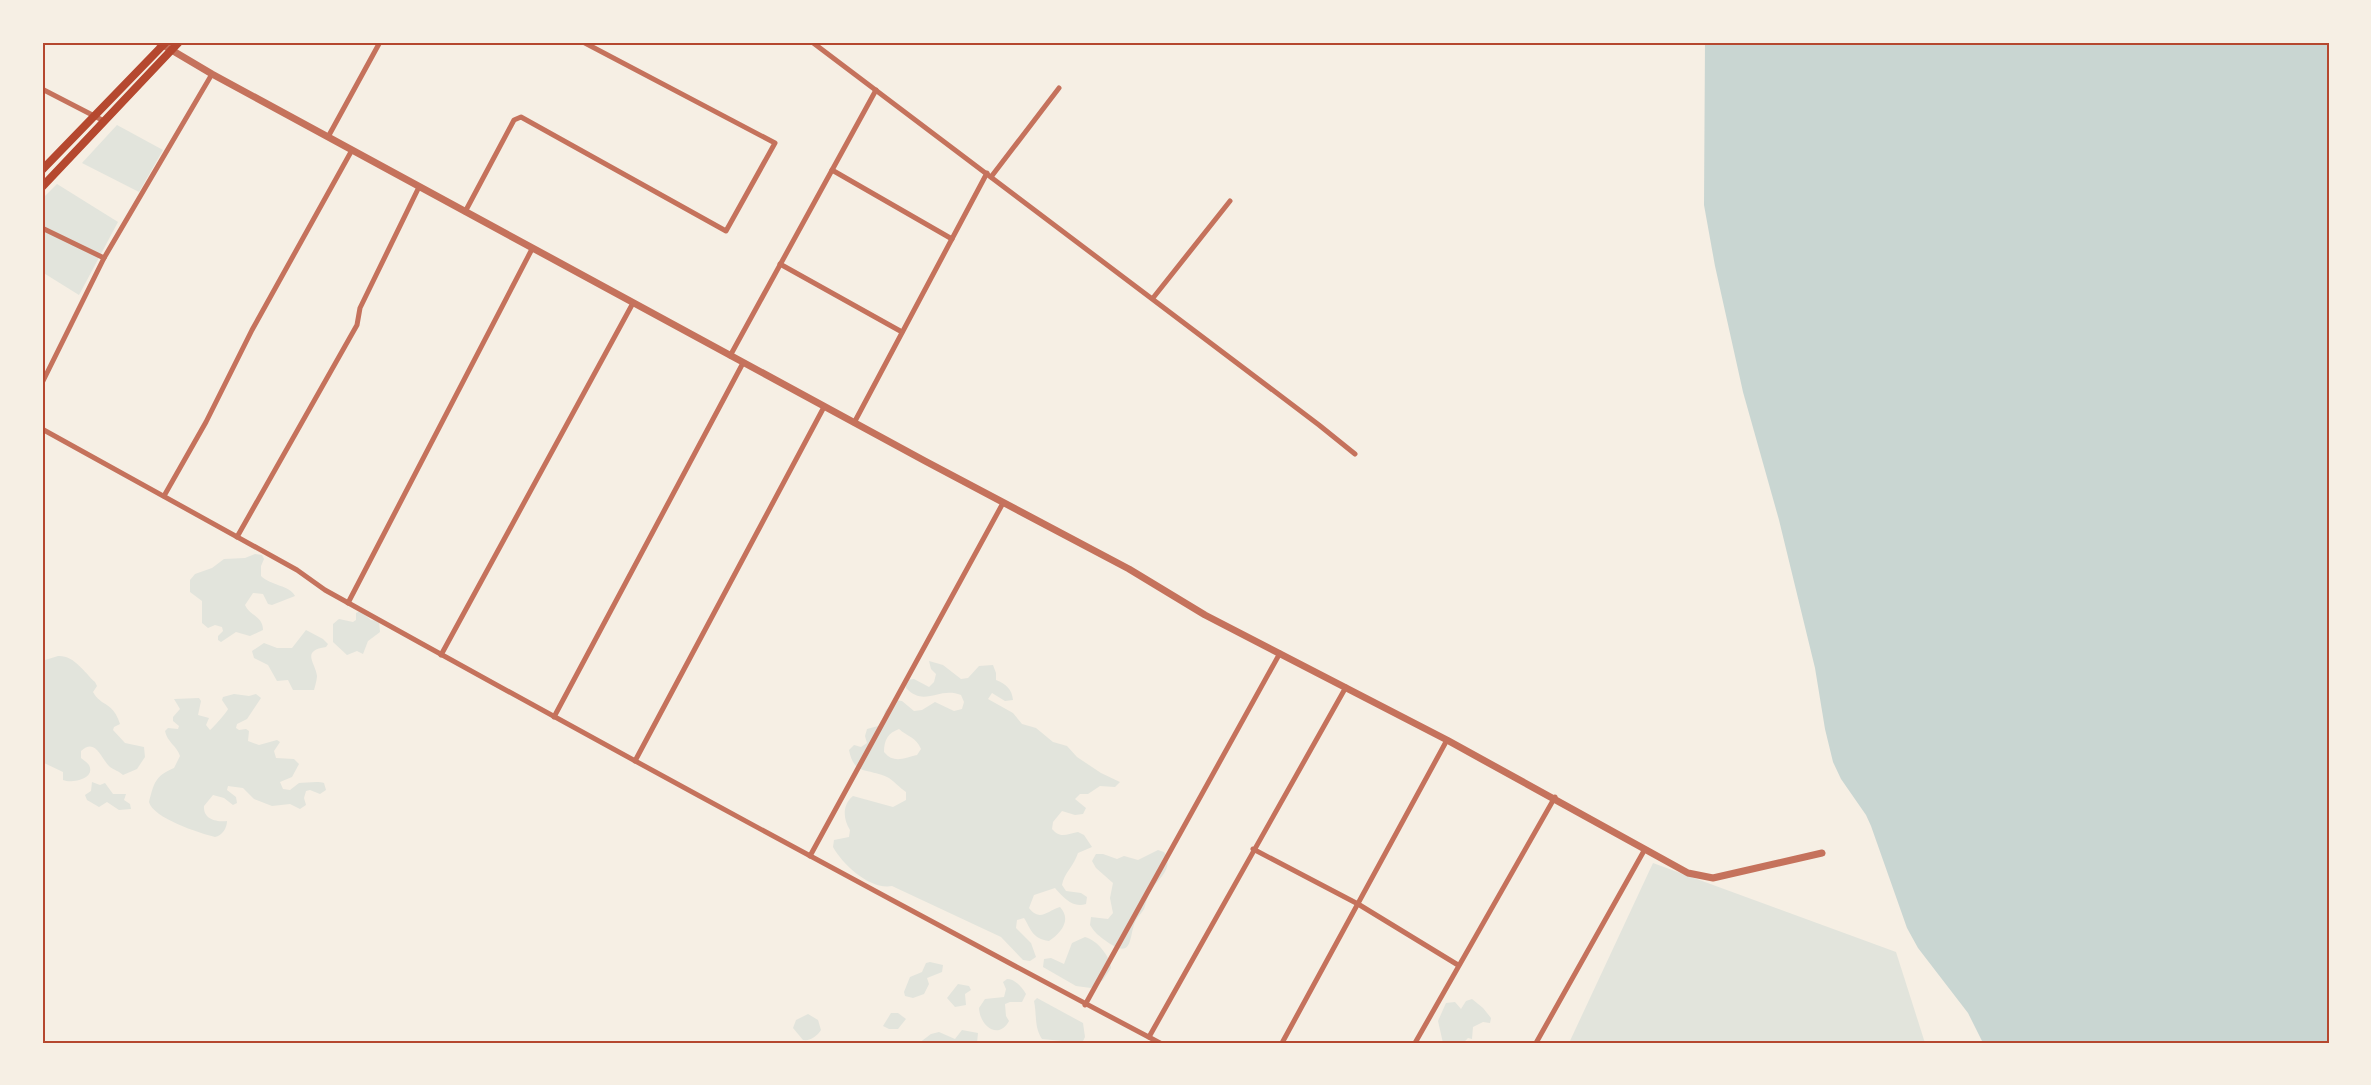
<svg xmlns="http://www.w3.org/2000/svg" width="2371" height="1085" viewBox="0 0 2371 1085" font-family="Karla,sans-serif">
<style>
.green{fill:#e2e4dc;fill-rule:evenodd}
.water{fill:#c9d6d2}
.lines{fill:none;stroke-linecap:round;stroke-linejoin:round}
.minor{stroke:#c5725c;stroke-width:5}
.tertiary{stroke:#c5725c;stroke-width:7}
.primary{stroke:#b5482f;stroke-width:8}
.neatline{fill:none;stroke:#b5482f;stroke-width:2}
</style>
<rect width="100%" height="100%" fill="#f6efe4"/>
<!-- green -->
<g class="green">
<polygon points="117,125 163,150 139,192 82,163"/>
<polygon points="57,184 118,222 79,295 42,272 42,199"/>
<path d="M 255,554 L 262,555 L 264,559 L 261,566 L 261,576 C 271,586 290,585 295,596 L 272,605 L 268,604 L 263,594 L 253,593 L 245,605 C 250,616 263,616 263,630 L 250,636 L 236,632 L 221,642 L 218,640 L 218,636 L 223,631 L 222,627 L 215,625 L 208,628 L 202,623 L 202,601 L 190,592 L 190,580 L 195,574 L 212,568 L 224,559 L 245,558 Z"/>
<polygon points="360,611 371,620 379,621 380,632 368,641 363,654 357,651 347,655 333,642 333,624 339,619 353,622 356,620 356,613"/>
<path d="M 306,630 L 323,639 L 328,644 L 326,647 C 300,651 316,663 317,676 C 317,679 315,687 314,690 L 293,690 L 288,680 L 277,681 L 268,665 L 254,658 L 252,651 L 264,643 L 277,648 L 292,648 Z"/>
<path d="M 58,656 C 74,655 84,672 95,682 L 97,686 L 93,692 C 101,707 113,701 120,724 L 114,727 L 113,730 L 125,743 L 144,747 L 145,757 L 137,769 L 123,775 C 119,771 114,770 110,767 C 101,759 96,737 81,751 L 81,758 C 83,760 87,762 89,765 C 96,778 73,784 63,780 L 63,772 L 42,762 L 42,661 Z"/>
<path d="M 929,661 L 943,665 L 961,679 L 968,678 L 979,666 L 993,665 L 996,673 L 996,680 C 1006,684 1012,689 1013,700 L 1005,701 L 992,693 L 988,699 L 1013,713 L 1022,724 L 1036,728 L 1053,742 L 1067,746 L 1077,757 L 1101,773 L 1120,782 L 1115,787 L 1100,786 L 1088,794 L 1080,794 L 1075,799 L 1086,808 L 1083,814 L 1075,815 L 1062,811 L 1053,822 L 1052,829 C 1061,839 1066,834 1078,832 L 1084,835 L 1092,847 L 1078,853 C 1074,866 1064,873 1062,885 L 1066,891 L 1081,893 L 1087,897 L 1086,904 C 1072,908 1064,898 1055,888 L 1034,895 L 1029,908 C 1040,922 1047,911 1060,907 C 1072,920 1061,933 1049,941 C 1032,938 1032,931 1024,918 L 1017,920 L 1016,928 L 1031,943 L 1036,957 L 1030,961 L 1023,960 L 1001,937 L 892,886 C 870,890 843,865 833,847 L 834,840 L 849,837 L 850,830 C 843,819 842,805 853,796 L 893,807 L 906,800 L 906,792 C 900,788 893,780 887,777 C 868,768 854,776 849,750 L 854,745 L 861,747 L 867,743 L 865,736 L 867,729 L 882,725 L 885,711 L 895,700 L 902,701 L 914,711 L 922,710 L 935,702 L 954,711 L 962,709 L 964,702 L 961,695 C 939,686 925,708 906,688 L 906,680 L 914,679 L 929,687 L 934,682 L 936,674 L 931,669 ZM 899,729 C 908,737 916,737 921,749 L 917,755 C 904,758 894,764 884,752 C 884,740 888,733 899,729 Z"/>
<path d="M 234,694 L 249,696 L 256,694 L 261,698 L 247,719 L 237,724 L 236,728 L 239,730 L 246,729 L 249,731 L 248,741 L 259,745 L 277,740 L 280,742 L 274,751 L 276,758 L 294,759 L 299,764 L 292,777 L 280,782 L 283,789 L 290,790 L 299,783 C 306,783 318,781 324,783 L 326,790 L 320,794 L 310,790 L 306,791 L 304,798 L 306,805 L 300,809 L 290,804 L 272,806 L 254,799 L 243,788 L 228,786 L 227,790 L 236,797 L 237,803 L 233,805 L 224,798 L 213,795 L 204,806 C 203,819 216,822 227,821 C 227,828 222,836 215,837 C 199,833 153,818 149,802 C 154,783 155,776 174,768 L 180,756 C 177,746 167,742 165,731 L 168,728 L 178,729 L 179,726 L 173,721 L 173,717 L 180,709 L 174,699 L 199,698 L 201,701 L 198,715 L 209,718 L 206,725 L 210,730 C 212,729 227,712 228,709 L 222,700 L 223,697 Z"/>
<polygon points="92,782 100,785 105,783 113,794 126,794 124,800 130,804 131,809 119,810 107,802 99,807 87,800 85,795 91,791"/>
<path d="M 1158,850 L 1164,852 C 1175,869 1158,878 1150,892 C 1147,897 1146,903 1144,909 C 1142,913 1138,916 1136,920 C 1128,935 1135,962 1106,941 C 1099,936 1095,933 1090,925 L 1091,917 L 1108,919 L 1113,913 L 1110,898 L 1113,883 L 1096,868 L 1092,861 L 1096,854 L 1103,854 L 1117,859 L 1124,856 L 1138,860 Z"/>
<polygon points="1653,863 1896,952 1925,1043 1569,1043"/>
<path d="M 1085,937 C 1097,940 1110,956 1111,968 L 1103,980 L 1091,988 L 1076,986 L 1043,967 L 1044,959 L 1051,958 L 1064,964 L 1072,943 Z"/>
<polygon points="930,962 943,965 942,972 927,978 929,984 924,994 913,998 905,996 904,992 910,977 922,972 926,963"/>
<path d="M 1007,979 C 1015,979 1022,987 1026,994 L 1022,1002 L 1010,1002 L 1005,1004 L 1006,1016 L 1009,1021 C 999,1040 980,1027 979,1008 L 985,999 L 1004,997 L 1006,989 L 1003,982 Z"/>
<polygon points="958,984 969,986 971,990 965,994 966,1005 955,1007 947,998"/>
<path d="M 1037,998 L 1083,1023 L 1085,1037 L 1082,1043 L 1042,1039 C 1034,1027 1037,1015 1034,1001 Z"/>
<polygon points="1472,999 1483,1008 1491,1018 1490,1023 1483,1022 1473,1027 1472,1039 1468,1038 1463,1043 1443,1043 1438,1021 1446,1003 1455,1002 1461,1009 1466,1001"/>
<polygon points="891,1013 898,1013 906,1019 898,1029 889,1029 883,1026"/>
<path d="M 808,1014 L 818,1020 L 821,1030 C 817,1036 811,1041 803,1040 L 793,1028 L 796,1020 Z"/>
<polygon points="962,1030 978,1033 977,1043 919,1043 931,1034 939,1032 955,1039"/>
</g>
<!-- water -->
<polygon class="water" points="1705,42 2329,42 2329,1043 1983,1043 1968,1013 1918,948 1907,928 1871,826 1866,815 1841,779 1833,762 1825,729 1815,668 1779,520 1743,392 1715,266 1704,205"/>
<g class="lines">
<!-- minor -->
<g class="minor">
<polyline points="812,42 1319,425 1355,454"/>
<polyline points="42,89 104,121"/>
<polyline points="328,137 380,42"/>
<polyline points="832,170 952,239"/>
<polyline points="991,177 1059,88"/>
<polyline points="465,212 514,120 521,117 726,231 775,143 583,42"/>
<polyline points="42,228 104,258"/>
<polyline points="780,264 902,332"/>
<polyline points="1153,298 1230,201"/>
<polyline points="730,356 876,90"/>
<polyline points="42,383 104,258 212,74"/>
<polyline points="854,423 987,173"/>
<path d="M 42,429 L 297,570 L 325,590 C 602,744 880,895 1160,1043"/>
<polyline points="164,496 206,422 252,330 352,150"/>
<polyline points="237,537 357,325 360,308 419,187"/>
<polyline points="348,603 532,249"/>
<polyline points="441,655 633,303"/>
<polyline points="554,717 743,363"/>
<polyline points="635,761 824,407"/>
<polyline points="1253,849 1358,904 1458,965"/>
<polyline points="810,856 1003,503"/>
<polyline points="1085,1005 1280,653"/>
<polyline points="1149,1037 1346,687"/>
<polyline points="1282,1043 1447,740"/>
<polyline points="1415,1043 1555,797"/>
<polyline points="1536,1043 1645,849"/>
</g>
<!-- tertiary -->
<polyline class="tertiary" points="158,42 212,74 925,461 1129,569 1205,615 1447,740 1688,873 1713,878 1822,853"/>
<!-- primary -->
<g class="primary">
<polyline points="42,170 166,42"/>
<polyline points="42,187 179,42"/>
</g>
</g>
<!-- border -->
<rect width="2371" height="1085" fill="none" stroke="#f6efe4" stroke-width="87"/>
<rect x="44" y="44" width="2284" height="998" class="neatline"/>
</svg>
